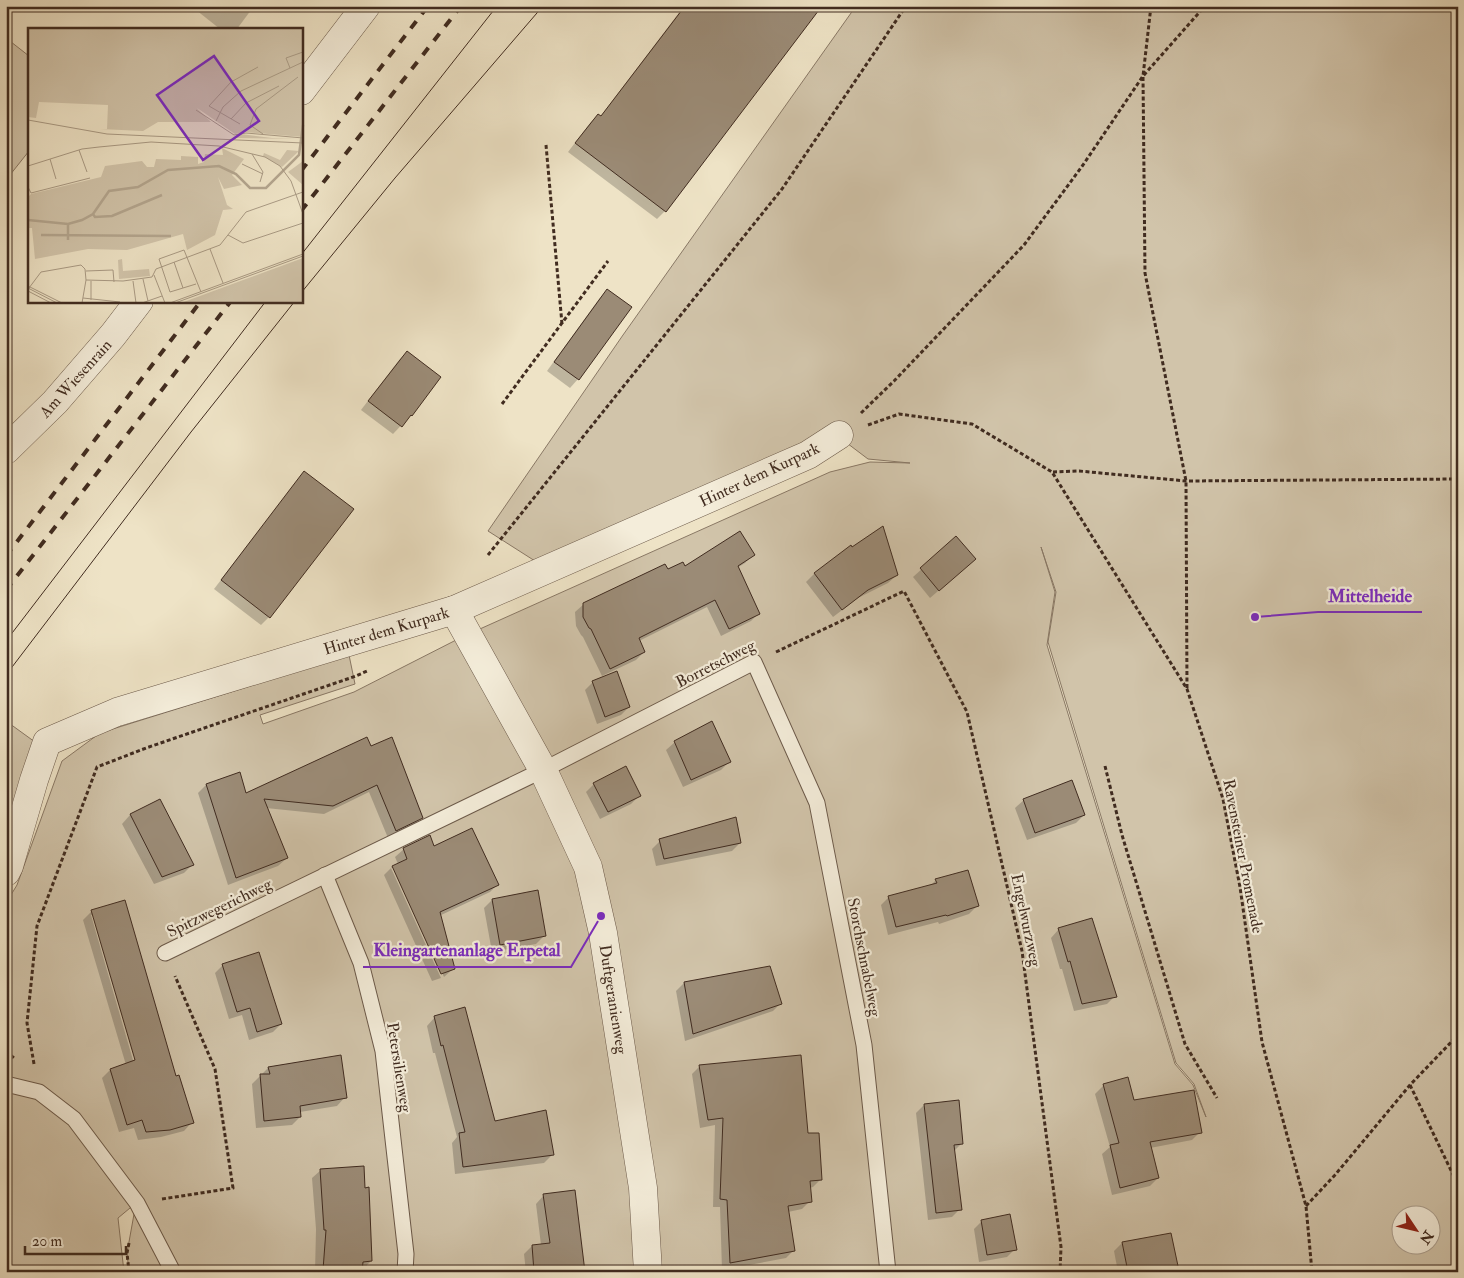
<svg xmlns="http://www.w3.org/2000/svg" width="1464" height="1278" viewBox="0 0 1464 1278" font-family="'IM FELL Double Pica',serif">
<style>
.green{fill:#d1c4aa;stroke:#897865;fill-rule:evenodd}
.shadow{fill:#0003;fill-rule:evenodd}
.building{fill:#9b8b76;stroke:#412c20}
.lines{fill:none;stroke-linecap:round;stroke-linejoin:round}
.lane-casing{stroke:#6c5a4a;stroke-width:17}
.street-casing{stroke:#6c5a4a;stroke-width:29}
.path{stroke:#412c20;stroke-width:3;stroke-dasharray:4 2.5;stroke-linecap:butt}
.lane{stroke:#f4edda;stroke-width:15}
.street{stroke:#f4edda;stroke-width:28}
.tram{stroke:#412c20;stroke-width:1}
.rail{stroke:#412c20;stroke-width:4;stroke-dasharray:9 9;stroke-linecap:butt}
.labels{text-anchor:middle;stroke-width:4.5;stroke-linejoin:round;paint-order:stroke}
.street-label{font-size:16px;fill:#412c20;stroke:#f4edda}
.inset-river{fill:none;stroke:#b3a58e;stroke-width:2.5}
.inset-road{fill:none;stroke:#a99a84;stroke-width:1}
.view{fill:#7b2cbf;fill-opacity:0.15;stroke:#7b2cbf;stroke-width:2.5}
.inset-edge{fill:none;stroke:#412c20;stroke-width:2.5}
.leader{fill:none;stroke:#7b2cbf;stroke-width:2}
.callout-dot{fill:#7b2cbf;stroke:#f4edda;stroke-width:2}
.callout-label{font-size:18px;text-anchor:middle;font-weight:bold;fill:#7b2cbf;stroke:#f4edda;stroke-width:4.5;stroke-linejoin:round;paint-order:stroke}
</style>
<rect width="100%" height="100%" fill="#eee3c6"/>
<filter id="stains"><feTurbulence type="fractalNoise" baseFrequency=".004" numOctaves="4"/><feColorMatrix values="0 0 0 0 .2 0 0 0 0 .09 0 0 0 0 .02 0 0 0 .5 -.17"/></filter>
<radialGradient id="worn" r=".72"><stop offset=".6" stop-color="#630" stop-opacity="0"/><stop offset="1" stop-color="#630" stop-opacity=".3"/></radialGradient>
<!-- green -->
<g class="green">
<path d="M 856,6 L 1458,6 L 1458,1272 L 129,1272 L 127,1253 L 136,1203 L 118,1218 L 124,1272 L 6,1272 L 6,903 L 17,885 L 62,761 L 100,733 L 349,655 L 355,684 L 260,715 L 263,724 L 354,692 L 462,637 L 830,472 L 870,462 L 910,463 L 868,459 L 831,431 L 535,561 L 488,531 L 623,335 ZM 1041,547 L 1056,592 L 1048,642 L 1176,1063 L 1194,1084 L 1206,1117 L 1193,1085 L 1175,1064 L 1047,645 L 1055,592 ZM 1402,1216 L 1432,1216 L 1432,1246 L 1402,1246 Z"/>
<polygon points="6,38 29,56 29,151 6,180"/>
<polygon points="6,721 35,742 6,831"/>
</g>
<!-- shadow -->
<g class="shadow">
<polygon points="191,6 254,6 237,29 220,29"/>
<polygon points="684,6 821,6 665,211 657,219 568,152 590,123 598,115 600,117"/>
<polygon points="607,291 578,379 570,388 547,371 599,299"/>
<polygon points="407,352 411,415 393,434 361,410 399,360"/>
<polygon points="297,481 269,617 261,625 214,589"/>
<polygon points="956,538 966,567 930,598 913,577"/>
<polygon points="851,547 897,575 888,583 858,598 833,617 806,582 814,574"/>
<polygon points="753,555 745,563 737,568 759,613 751,621 721,636 707,607 639,641 644,652 636,660 602,676 583,637 581,635 576,626 575,612 584,604 667,571"/>
<polygon points="593,682 629,707 621,715 597,724 585,690"/>
<polygon points="675,742 729,762 721,770 683,787 666,750"/>
<polygon points="370,748 422,817 414,825 388,838 369,792 324,814 266,808 287,858 278,866 228,885 198,793 206,785 239,774 246,795"/>
<polygon points="594,784 639,796 631,804 600,819 586,792"/>
<polygon points="1024,800 1084,815 1076,823 1027,840 1015,808"/>
<polygon points="159,801 192,865 184,873 154,884 122,824 130,815"/>
<polygon points="660,841 740,843 732,851 656,866 652,849"/>
<polygon points="434,848 498,884 490,892 439,916 453,969 444,977 394,868 391,868 441,978 432,981 384,875 392,867 398,864 395,857 404,849"/>
<polygon points="936,880 977,906 969,914 939,924 938,922 888,935 881,905 889,897 930,886"/>
<polygon points="492,900 544,936 536,944 492,952 484,908"/>
<path d="M 124,902 L 175,1078 L 192,1122 L 184,1131 L 161,1137 L 138,1140 L 134,1128 L 119,1132 L 102,1078 L 110,1070 L 126,1065 L 83,920 L 91,912 ZM 91,915 L 93,915 L 137,1066 L 135,1067 Z"/>
<polygon points="1059,929 1115,996 1107,1004 1074,1011 1062,969 1060,969 1051,938"/>
<polygon points="223,965 281,1024 273,1032 249,1040 242,1015 229,1019 215,973"/>
<polygon points="770,968 781,1003 773,1011 685,1041 676,991 684,983"/>
<polygon points="435,1017 494,1123 552,1155 544,1163 455,1174 452,1143 457,1137 435,1053 433,1053 427,1026"/>
<polygon points="700,1066 807,1135 821,1179 813,1187 809,1188 810,1201 802,1209 788,1212 794,1250 786,1258 722,1270 720,1207 713,1207 715,1125 700,1128 692,1074"/>
<polygon points="268,1068 345,1097 337,1106 300,1112 300,1117 292,1125 256,1128 252,1084"/>
<polygon points="1127,1079 1134,1102 1200,1132 1192,1140 1150,1148 1158,1178 1150,1186 1112,1195 1102,1154 1110,1147 1095,1094 1103,1086"/>
<polygon points="924,1105 962,1143 953,1152 960,1209 952,1217 928,1220 916,1113"/>
<polygon points="321,1170 364,1189 371,1261 367,1265 367,1272 315,1272 316,1229 312,1178"/>
<polygon points="544,1195 583,1272 526,1272 524,1254 532,1246 541,1245 536,1204"/>
<polygon points="982,1221 1015,1249 1007,1257 979,1262 974,1229"/>
<polygon points="1122,1243 1176,1265 1170,1272 1118,1272 1114,1251"/>
</g>
<!-- building -->
<g class="building">
<polygon points="685,6 822,6 666,212 575,143 598,114 601,116"/>
<polygon points="607,289 632,307 579,380 554,362"/>
<polygon points="407,351 441,377 412,416 411,415 402,427 368,401"/>
<polygon points="304,471 354,509 270,618 221,580"/>
<polygon points="883,526 898,575 868,590 842,610 814,573 851,545 852,547"/>
<polygon points="740,531 755,555 738,566 760,614 729,629 715,600 639,638 645,652 610,669 591,629 589,628 583,617 583,603 665,564 668,569 683,562 685,566"/>
<polygon points="956,536 976,559 939,591 920,568"/>
<polygon points="617,671 630,707 605,717 592,681"/>
<polygon points="712,721 731,762 691,780 674,741"/>
<polygon points="367,737 371,746 392,737 423,818 396,831 377,785 333,806 264,799 288,858 236,878 206,784 240,772 246,793"/>
<polygon points="626,766 641,796 608,812 593,783"/>
<polygon points="1072,780 1085,815 1035,833 1023,799"/>
<polygon points="160,799 194,865 162,877 130,814"/>
<polygon points="736,817 741,843 664,859 659,839"/>
<polygon points="472,828 499,885 440,912 455,969 441,974 392,866 407,859 403,848 430,835 434,846"/>
<polygon points="968,870 979,906 947,916 946,915 896,927 888,896 937,883 935,879"/>
<polygon points="538,890 546,936 500,945 492,899"/>
<polygon points="125,900 176,1076 179,1075 194,1123 170,1130 146,1132 142,1120 127,1125 110,1069 135,1060 91,910"/>
<polygon points="1092,918 1117,997 1082,1004 1070,961 1068,962 1058,928"/>
<polygon points="259,952 282,1024 257,1032 250,1008 237,1012 222,964"/>
<polygon points="770,966 782,1004 693,1034 684,982"/>
<polygon points="465,1007 495,1121 546,1110 554,1155 463,1167 459,1133 465,1132 443,1045 441,1046 434,1016"/>
<polygon points="341,1055 347,1098 300,1106 301,1117 264,1121 260,1074 270,1074 268,1067"/>
<polygon points="801,1055 808,1133 819,1133 822,1180 810,1181 812,1202 788,1206 795,1251 730,1263 727,1200 720,1199 723,1118 708,1120 699,1065"/>
<polygon points="1128,1077 1134,1100 1194,1090 1202,1133 1150,1142 1159,1178 1120,1188 1110,1145 1119,1143 1103,1084"/>
<polygon points="959,1100 963,1144 954,1145 962,1210 936,1213 924,1104"/>
<polygon points="364,1166 365,1188 369,1187 372,1261 363,1262 362,1271 323,1270 326,1230 324,1230 320,1169"/>
<polygon points="575,1190 585,1272 534,1272 532,1245 550,1243 543,1194"/>
<polygon points="1010,1214 1017,1250 987,1255 981,1220"/>
<polygon points="1171,1233 1178,1266 1147,1272 1128,1272 1122,1242"/>
</g>
<g class="lines">
<!-- lane casing -->
<g class="lane-casing">
<g id="lane">
<polyline points="325,875 361,963 383,1051 406,1254 405,1272"/>
<polyline points="165,953 543,770 754,662 817,803 864,1045 888,1272"/>
<polyline points="6,1084 39,1092 74,1119 137,1203 173,1272"/>
</g>
</g>
<!-- street casing -->
<g class="street-casing">
<g id="street">
<polyline points="301,91 366,6"/>
<polyline points="6,450 55,402 113,335 139,301"/>
<polyline points="454,610 543,770 588,867 603,933 643,1188 648,1272"/>
<polyline points="6,872 9,866 34,780 47,742 117,712 454,610 808,455 839,435"/>
</g>
</g>
<!-- path -->
<g class="path">
<polyline points="1151,6 1143,76 1145,273 1186,481 1187,689"/>
<polyline points="546,145 562,324"/>
<polyline points="502,404 608,261"/>
<polyline points="861,413 894,381 1024,245 1083,165 1143,76 1205,6"/>
<polyline points="868,425 899,414 972,424 1052,472 1187,689 1223,799 1240,887 1262,1042 1306,1206 1312,1272"/>
<polyline points="1053,472 1079,471 1186,481 1458,479"/>
<polyline points="488,555 782,189 906,6"/>
<polyline points="776,652 904,591 967,712 1022,951 1061,1247 1060,1272"/>
<polyline points="1105,766 1122,835 1185,1044 1217,1098"/>
<polyline points="6,1051 15,1059"/>
<polyline points="34,1064 27,1023 37,926 97,767 146,748 356,676 367,671"/>
<polyline points="1410,1085 1458,1185"/>
<polyline points="162,1199 233,1188 215,1069 175,976"/>
<polyline points="1306,1206 1335,1175 1410,1085 1458,1035"/>
<polyline points="129,1243 127,1253 129,1272"/>
</g>
<!-- lane -->
<use href="#lane" class="lane"/>
<!-- street -->
<use href="#street" class="street"/>
<!-- tram -->
<g class="tram">
<polyline points="301,255 497,6"/>
<polyline points="301,293 395,178 543,6"/>
<polyline points="6,641 266,301"/>
<polyline points="6,675 191,432 295,301"/>
</g>
<!-- rail -->
<g class="rail">
<polyline points="301,171 428,6"/>
<polyline points="301,211 461,6"/>
<polyline points="6,556 201,301"/>
<polyline points="6,590 231,301"/>
</g>
</g>
<g class="labels">
<!-- street labels -->
<g class="street-label">
<text transform="translate(75 378) rotate(-48)" y="6">Am Wiesenrain</text>
<text transform="translate(759 474) rotate(-25)" y="6">Hinter dem Kurpark</text>
<text transform="translate(386 630) rotate(-17)" y="6">Hinter dem Kurpark</text>
<text transform="translate(715 663) rotate(-27)" y="6">Borretschweg</text>
<text transform="translate(1244 856) rotate(79)" y="6">Ravensteiner Promenade</text>
<text transform="translate(219 907) rotate(-26)" y="6">Spitzwegerichweg</text>
<text transform="translate(1027 920) rotate(78)" y="6">Engelwurzweg</text>
<text transform="translate(865 957) rotate(79)" y="6">Storchschnabelweg</text>
<text transform="translate(614 999) rotate(81)" y="6">Duftgeranienweg</text>
<text transform="translate(400 1067) rotate(81)" y="6">Petersilienweg</text>
</g>
</g>
<!-- overview -->
<g transform="translate(28 28)">
<rect width="275" height="275" fill="#eee3c6"/>
<path d="M 0,0 L 275,0 L 275,109 L 218,104 L 207,106 L 169,80 L 183,94 L 130,94 L 115,103 L 72,101 L 79,101 L 80,77 L 11,74 L 8,90 L 0,89 ZM 213,106 L 244,110 L 270,111 L 207,110 ZM 194,120 L 216,131 L 204,147 L 214,157 L 196,161 L 190,149 L 199,177 L 205,181 L 195,182 L 187,207 L 159,222 L 155,206 L 99,222 L 60,221 L 7,231 L 4,200 L 0,200 L 0,169 L 3,166 L 73,149 L 77,138 L 114,133 L 119,139 L 126,139 L 128,131 L 153,132 L 153,128 L 170,129 L 170,136 L 176,134 L 177,126 L 195,127 ZM 259,122 L 271,123 L 254,139 L 235,128 L 236,125 L 252,132 ZM 275,133 L 275,157 L 260,144 ZM 275,230 L 275,275 L 153,275 ZM 94,231 L 95,243 L 121,241 L 122,248 L 91,251 L 90,232 Z" fill="#d1c4aa"/>
<path class="inset-river" d="M 65,186 L 67,189 L 84,188 L 134,167M 0,192 L 40,196 L 54,192 L 65,186 L 81,163 L 110,159 L 140,142 L 191,138 L 208,146 L 222,160 L 238,160 L 271,127 L 275,97M 40,196 L 40,212M 13,207 L 143,208"/>
<path class="inset-road" d="M 262,40 L 258,30 L 275,24M 168,82 L 206,107 L 218,105 L 275,110M 203,91 L 218,75 L 251,58M 0,92 L 79,106 L 275,115M 188,93 L 195,79 L 213,63 L 275,34M 212,96 L 181,78 L 203,54 L 230,39M 235,106 L 222,97 L 228,81 L 270,49M 51,122 L 59,144M 224,126 L 235,144 L 232,154M 22,131 L 28,151M 214,136 L 235,146M 0,138 L 54,121 L 71,119 L 123,114 L 191,118 L 237,129 L 252,138 L 263,153 L 275,186M 0,159 L 3,165 L 62,150M 200,207 L 215,215 L 275,195M 182,221 L 195,255M 146,234 L 155,260M 58,243 L 85,242 L 86,254M 126,247 L 137,275M 115,251 L 120,273M 58,252 L 95,253 L 124,249 L 128,241 L 192,217 L 218,184 L 275,164M 105,253 L 108,275M 0,258 L 34,275M 0,260 L 29,275M 1,260 L 13,244 L 53,237 L 57,241 L 58,252 L 54,275M 0,263 L 23,275M 142,264 L 131,231 L 156,222 L 173,264M 142,264 L 168,256M 55,270 L 92,274M 63,272 L 63,253M 114,275 L 134,268M 142,275 L 275,226M 147,275 L 275,228"/>
<path class="view" d="M 186,28 L 231,93 L 175,132 L 129,67 Z"/>
<rect width="275" height="275" class="inset-edge"/>
</g>
<!-- callouts -->
<path class="leader" d="M1255 617L1318 612H1422M601 916L571 967H363"/>
<g class="callout-dot">
<circle cx="1255" cy="617" r="5"/>
<circle cx="601" cy="916" r="5"/>
</g>
<g class="callout-label">
<text x="1370" y="602">Mittelheide</text>
<text x="467" y="956">Kleingartenanlage Erpetal</text>
</g>
<!-- margin -->
<rect width="1464" height="1278" fill="none" stroke="#eee3c6" stroke-width="25"/>
<rect x="8" y="8" width="1449" height="1263" fill="none" stroke="#412c20" stroke-width="2.5"/>
<rect x="12" y="12" width="1439" height="1253" fill="none" stroke="#412c20"/>
<!-- north arrow -->
<g transform="translate(1416 1230) rotate(125)"><circle r="24" fill="#f4edda" stroke="#aca090"/>
<path d="M0-4L9 19L0 12L-9 19Z" fill="#8f2418"/>
<text y="-8" font-size="14" font-weight="bold" text-anchor="middle" fill="#412c20">N</text>
</g>
<!-- scale -->
<path d="M25 1246v8h101v-8" fill="none" stroke="#412c20" stroke-width="2.5"/>
<text x="32" y="1246" font-size="15" fill="#412c20" stroke="#f4edda" stroke-width="4" paint-order="stroke">20 m</text>
<rect width="100%" height="100%" filter="url(#stains)"/>
<rect width="100%" height="100%" fill="url(#worn)"/>
</svg>
